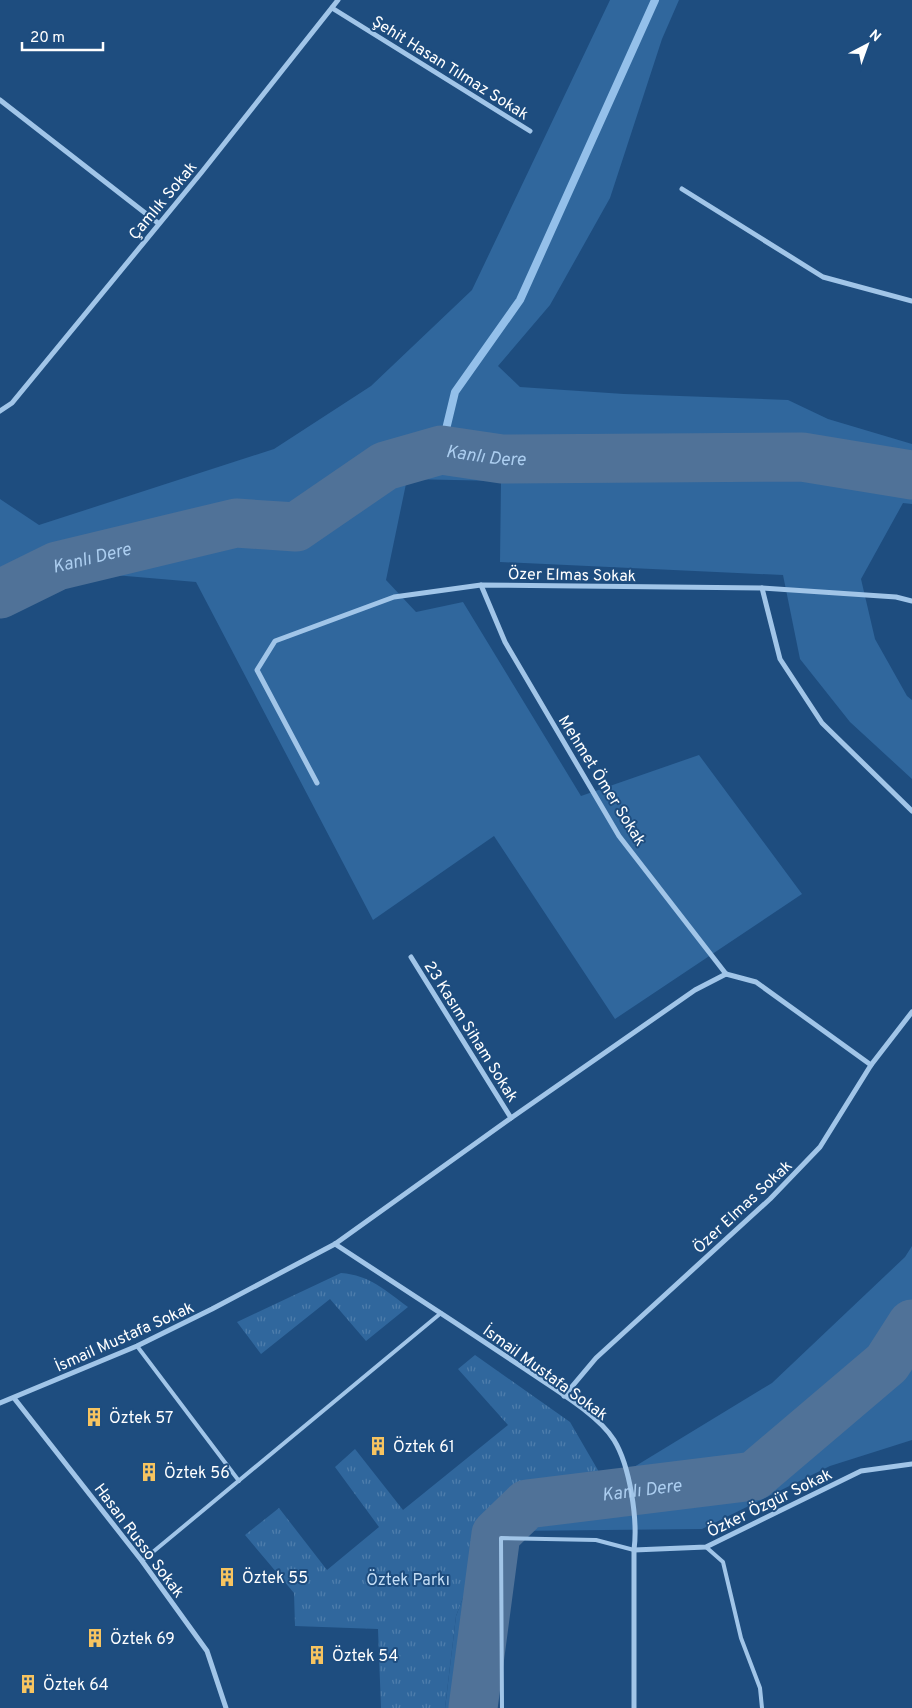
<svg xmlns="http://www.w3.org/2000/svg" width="912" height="1708" viewBox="0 0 912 1708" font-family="Overpass,sans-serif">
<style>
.green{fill:#30679d}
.park{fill:url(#park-tufts)}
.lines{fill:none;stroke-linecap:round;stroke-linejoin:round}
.stream{stroke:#94c0ea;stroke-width:8}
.river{stroke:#507298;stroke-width:49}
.service{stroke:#a1c5e8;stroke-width:4}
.minor{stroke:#a1c5e8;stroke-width:5}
.labels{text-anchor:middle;stroke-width:4;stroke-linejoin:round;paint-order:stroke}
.street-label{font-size:16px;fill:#fff;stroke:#1e4d7f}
.poi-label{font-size:16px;fill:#fff;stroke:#1e4d7f;text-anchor:start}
.park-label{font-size:16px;fill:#c5def6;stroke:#1e4d7f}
.water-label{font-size:18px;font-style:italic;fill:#accef0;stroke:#1e4d7f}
</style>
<defs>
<pattern id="park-tufts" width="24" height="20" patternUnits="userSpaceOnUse" patternTransform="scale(1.25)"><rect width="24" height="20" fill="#30679d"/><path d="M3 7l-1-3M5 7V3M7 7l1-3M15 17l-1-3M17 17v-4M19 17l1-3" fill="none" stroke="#4f7eac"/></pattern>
</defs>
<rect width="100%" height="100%" fill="#1e4d7f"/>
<!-- green -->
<g class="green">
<polygon points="610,0 679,0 662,39 610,198 550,305 498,366 520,387 624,394 788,400 828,419 912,444 912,504 903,503 861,579 875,639 907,696 912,700 912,779 850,722 800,659 783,575 500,562 501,481 407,479 386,580 416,612 463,602 581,796 699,755 802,894 615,1019 494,836 373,920 196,582 79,572 0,609 0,499 39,525 274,449 371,386 472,290"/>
<polygon points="912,1246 912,1440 830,1466 702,1529 505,1531 491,1623 492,1708 445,1708 456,1616 494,1517 536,1480 606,1484 772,1383 905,1257"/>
</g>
<!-- park -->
<g class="park">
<path d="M 341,1273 C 370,1275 386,1291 408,1307 L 366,1341 L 330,1299 L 261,1354 L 237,1322 Z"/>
<polygon points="475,1355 570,1422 606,1484 536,1480 494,1517 456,1616 445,1708 381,1708 378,1629 295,1626 294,1593 245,1535 279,1508 327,1570 379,1527 335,1467 355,1449 403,1510 508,1425 458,1369"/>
</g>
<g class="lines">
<!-- stream -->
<polyline class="stream" points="441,450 455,392 520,300 655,0"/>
<!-- river -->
<g class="river">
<path id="s1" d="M 0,594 L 57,566 L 236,523 L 296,527 L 385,466 L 441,450 L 502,459 L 802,457 L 912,475"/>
<path id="s2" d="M 473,1708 L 496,1534 L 527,1504 L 754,1476 L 887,1363 L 912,1324"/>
</g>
<!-- service -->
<g class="service">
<polyline points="137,1346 239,1481"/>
<polyline points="706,1547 723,1562 741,1638 760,1688 762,1708"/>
<polyline points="142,1561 441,1313"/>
<polyline points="502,1708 501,1538 596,1540 634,1550"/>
</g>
<!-- minor -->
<g class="minor">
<polyline points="332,8 530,131"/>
<polyline points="0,100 158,223"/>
<polyline points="682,189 823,277 912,301"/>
<polyline points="0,411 12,403 201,173 338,0"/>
<polyline points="481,585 505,642 619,836 726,974"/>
<polyline points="762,588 780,659 822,723 912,811"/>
<polyline points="317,783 257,670 275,641 394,597 481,585 762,588 896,597 912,601"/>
<polyline points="411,957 511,1118"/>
<polyline points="726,974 756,982 871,1065"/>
<path d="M 335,1244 C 398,1285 462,1327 525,1369 C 551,1387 598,1414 614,1440 C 630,1466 638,1520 634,1550 L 634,1708"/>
<polyline points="564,1396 596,1358 770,1199 820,1147 871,1065 912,1012"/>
<polyline points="14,1398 142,1561 207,1651 226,1708"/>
<polyline points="0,1403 137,1346 212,1309 335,1244 511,1118 695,990 726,974"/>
<polyline points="634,1550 706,1547 861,1471 912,1464"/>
</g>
</g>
<!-- icons -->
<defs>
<g id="building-bare" transform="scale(1.5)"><path d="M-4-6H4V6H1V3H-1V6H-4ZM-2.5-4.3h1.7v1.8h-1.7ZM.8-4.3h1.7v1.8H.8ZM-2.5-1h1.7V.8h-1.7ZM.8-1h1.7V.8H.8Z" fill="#f7c460" stroke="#1e4d7f" stroke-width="2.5" paint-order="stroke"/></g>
</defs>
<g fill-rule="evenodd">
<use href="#building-bare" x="94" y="1417"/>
<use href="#building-bare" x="378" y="1446"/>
<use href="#building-bare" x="149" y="1472"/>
<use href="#building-bare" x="227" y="1577"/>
<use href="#building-bare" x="95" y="1638"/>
<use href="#building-bare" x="317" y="1655"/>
<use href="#building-bare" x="28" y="1684"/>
</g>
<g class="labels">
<!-- street labels -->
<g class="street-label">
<text transform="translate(451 67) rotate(32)" y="6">Şehit Hasan Tılmaz Sokak</text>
<text transform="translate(162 200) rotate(-50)" y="6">Çamlık Sokak</text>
<text transform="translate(572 574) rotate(1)" y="6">Özer Elmas Sokak</text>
<text transform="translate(603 780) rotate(58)" y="6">Mehmet Ömer Sokak</text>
<text transform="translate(472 1031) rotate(58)" y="6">23 Kasım Siham Sokak</text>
<text transform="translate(742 1206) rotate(-43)" y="6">Özer Elmas Sokak</text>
<text transform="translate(124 1336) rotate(-24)" y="6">İsmail Mustafa Sokak</text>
<text transform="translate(546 1372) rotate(36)" y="6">İsmail Mustafa Sokak</text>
<text transform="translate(769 1502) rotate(-26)" y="6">Özker Özgür Sokak</text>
<text transform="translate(140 1540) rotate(53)" y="6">Hasan Russo Sokak</text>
</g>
<!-- poi labels -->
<g class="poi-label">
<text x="109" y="1423">Öztek 57</text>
<text x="393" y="1452">Öztek 61</text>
<text x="164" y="1478">Öztek 56</text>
<text x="242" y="1583">Öztek 55</text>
<text x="110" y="1644">Öztek 69</text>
<text x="332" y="1661">Öztek 54</text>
<text x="43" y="1690">Öztek 64</text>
</g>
<!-- park labels -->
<g class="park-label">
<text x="408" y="1585">Öztek Parkı</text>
</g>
<!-- water labels -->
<g class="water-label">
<text dy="6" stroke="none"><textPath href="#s1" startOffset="519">Kanlı Dere</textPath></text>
<text dy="6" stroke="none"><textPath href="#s1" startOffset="99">Kanlı Dere</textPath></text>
<text dy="6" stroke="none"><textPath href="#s2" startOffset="334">Kanlı Dere</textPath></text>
</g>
</g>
<!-- north arrow -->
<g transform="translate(867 45) rotate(41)" stroke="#1e4d7f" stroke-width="4" paint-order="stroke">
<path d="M0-4L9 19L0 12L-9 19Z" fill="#ffffff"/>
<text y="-8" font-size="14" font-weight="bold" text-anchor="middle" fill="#ffffff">N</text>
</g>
<!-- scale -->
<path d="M22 42v8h81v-8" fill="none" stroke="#ffffff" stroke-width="2.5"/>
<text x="30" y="42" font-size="15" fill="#ffffff" stroke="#1e4d7f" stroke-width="4" paint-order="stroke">20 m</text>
</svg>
